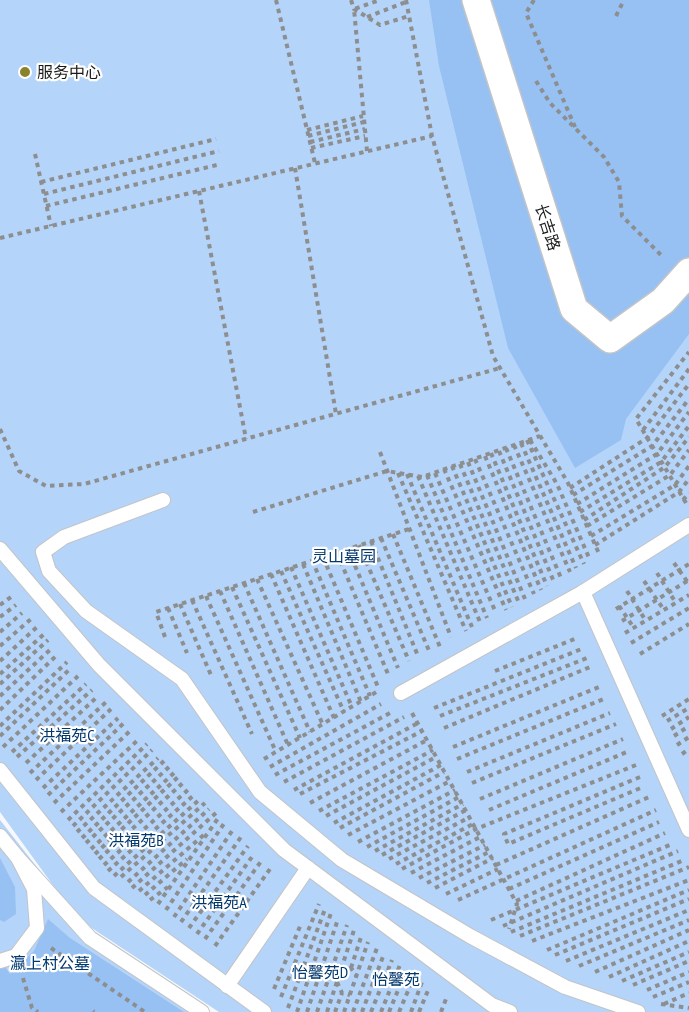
<svg xmlns="http://www.w3.org/2000/svg" width="689" height="1012" viewBox="0 0 689 1012" font-family="'PT Sans Narrow','Noto Sans SC',sans-serif">
<style>
.green{fill:#b5d4f9}
.forest{fill:#97c1f3}
.lines{fill:none;stroke-linecap:round;stroke-linejoin:round}
.lane-casing{stroke:#c2c4c7;stroke-width:16}
.street-casing{stroke:#c2c4c7;stroke-width:30}
.path{stroke:#8d8e90;stroke-width:4;stroke-dasharray:4.5 4.5;stroke-linecap:butt}
.lane{stroke:#fff;stroke-width:14}
.street{stroke:#fff;stroke-width:27}
.poi-dot{fill:#8b832b;stroke:#fff;stroke-width:2}
.labels{text-anchor:middle;stroke-width:4.5;stroke-linejoin:round;paint-order:stroke}
.poi-label{font-size:16px;fill:#1a1a1b;stroke:#fff;text-anchor:start}
.street-label{font-size:16px;fill:#1a1a1b;stroke:#fff}
.park-label{font-size:16px;fill:#00376d;stroke:#fff}
</style>
<rect width="100%" height="100%" fill="#f6f8fb"/>
<!-- green -->
<polygon class="green" points="0,0 492,0 689,133 689,1012 219,1012 78,919 91,935 209,1012 0,1012 0,820 76,917 0,812"/>
<!-- forest -->
<g class="forest">
<polygon points="429,0 689,0 689,334 626,419 621,440 575,468 508,348 439,66"/>
<polygon points="0,858 15,887 16,914 4,922 0,920"/>
<polygon points="48,919 70,938 184,1012 0,1012 0,960 10,974 34,951"/>
</g>
<g class="lines">
<!-- lane casing -->
<g class="lane-casing">
<g id="lane">
<polyline points="163,500 64,537 43,552 49,571 86,611 182,679 260,792 342,860 470,936 565,987 638,1012"/>
<polyline points="0,549 99,665 284,850 492,1005 510,1012"/>
<polyline points="583,592 689,830"/>
<polyline points="401,693 583,592 689,525"/>
<polyline points="0,770 94,888 264,1012"/>
<polyline points="0,836 18,858 34,889 37,928 16,956 0,961"/>
<polyline points="18,858 90,938 202,1012"/>
<polyline points="227,986 308,868"/>
</g>
</g>
<!-- street casing -->
<g class="street-casing">
<polyline id="street" points="476,0 574,309 610,339 663,301 689,272"/>
</g>
<!-- path -->
<g class="path">
<polyline points="276,0 315,163"/>
<polyline points="351,0 354,9 380,25 409,16"/>
<polyline points="406,0 432,136 493,356 568,483 600,556"/>
<polyline points="534,0 526,13 575,127"/>
<polyline points="616,16 624,0"/>
<polyline points="367,17 406,2"/>
<polyline points="536,81 550,103 604,157 619,182 622,216 663,257"/>
<polyline points="307,130 363,116"/>
<polyline points="308,136 364,122"/>
<polyline points="310,142 365,129"/>
<polyline points="311,148 365,136"/>
<polyline points="367,151 354,9 380,0"/>
<polyline points="35,154 51,226"/>
<polyline points="295,168 336,414"/>
<polyline points="41,182 216,139"/>
<polyline points="199,191 246,439"/>
<polyline points="44,194 219,151"/>
<polyline points="46,206 221,164"/>
<polyline points="0,238 432,136"/>
<polyline points="0,429 19,471 46,486 84,484 500,368"/>
<polyline points="643,430 689,369"/>
<polyline points="527,440 584,564"/>
<polyline points="530,440 557,484 590,560"/>
<polyline points="521,443 576,568"/>
<polyline points="514,445 570,572"/>
<polyline points="506,448 561,578"/>
<polyline points="499,451 554,582"/>
<polyline points="380,452 451,637"/>
<polyline points="491,453 547,586"/>
<polyline points="485,456 541,590"/>
<polyline points="475,459 534,594"/>
<polyline points="468,462 525,599"/>
<polyline points="460,464 519,603"/>
<polyline points="452,466 512,607"/>
<polyline points="444,469 506,610"/>
<polyline points="398,473 466,631"/>
<polyline points="435,473 496,613"/>
<polyline points="407,474 472,627"/>
<polyline points="427,475 487,618"/>
<polyline points="418,476 480,622"/>
<polyline points="570,488 647,438 689,384"/>
<polyline points="573,495 652,446 689,399"/>
<polyline points="683,500 689,493"/>
<polyline points="686,503 636,419 689,352"/>
<polyline points="577,504 657,454 689,412"/>
<polyline points="253,512 387,471 422,477 540,436"/>
<polyline points="580,512 661,462 689,426"/>
<polyline points="584,520 665,467 689,437"/>
<polyline points="587,526 670,475 689,450"/>
<polyline points="393,534 440,647"/>
<polyline points="591,536 675,485 689,466"/>
<polyline points="381,538 430,653"/>
<polyline points="371,541 418,656"/>
<polyline points="359,545 409,661"/>
<polyline points="595,545 679,492 689,479"/>
<polyline points="348,549 398,668"/>
<polyline points="337,553 388,674"/>
<polyline points="323,557 378,687"/>
<polyline points="312,560 370,696"/>
<polyline points="674,563 689,584"/>
<polyline points="303,564 361,702"/>
<polyline points="291,567 352,707"/>
<polyline points="281,571 344,712"/>
<polyline points="657,573 676,603"/>
<polyline points="271,574 334,718"/>
<polyline points="257,579 323,725"/>
<polyline points="644,581 664,610"/>
<polyline points="244,583 310,732"/>
<polyline points="232,587 300,738"/>
<polyline points="220,591 288,745"/>
<polyline points="627,591 646,621"/>
<polyline points="206,596 276,752"/>
<polyline points="192,600 252,734"/>
<polyline points="180,604 211,675"/>
<polyline points="0,605 11,597"/>
<polyline points="619,606 634,628"/>
<polyline points="168,608 187,653"/>
<polyline points="616,609 689,564"/>
<polyline points="0,617 16,605"/>
<polyline points="622,621 689,580"/>
<polyline points="0,632 22,613"/>
<polyline points="625,633 689,595"/>
<polyline points="165,637 156,612 409,529"/>
<polyline points="631,643 689,608"/>
<polyline points="0,646 31,619"/>
<polyline points="640,654 689,624"/>
<polyline points="0,661 37,627"/>
<polyline points="495,671 577,638"/>
<polyline points="0,674 44,634"/>
<polyline points="0,684 48,640"/>
<polyline points="0,696 52,648"/>
<polyline points="434,708 584,648"/>
<polyline points="0,710 58,654"/>
<polyline points="412,713 517,904 509,929"/>
<polyline points="440,716 587,658"/>
<polyline points="662,716 689,699"/>
<polyline points="667,721 689,708"/>
<polyline points="0,726 67,662"/>
<polyline points="444,728 590,667"/>
<polyline points="671,729 689,717"/>
<polyline points="0,736 71,668"/>
<polyline points="674,736 689,726"/>
<polyline points="677,745 689,737"/>
<polyline points="3,747 78,676"/>
<polyline points="453,747 599,687"/>
<polyline points="12,752 86,684"/>
<polyline points="682,754 689,749"/>
<polyline points="17,757 92,690"/>
<polyline points="264,759 378,691"/>
<polyline points="457,759 606,698"/>
<polyline points="26,763 97,697"/>
<polyline points="270,767 381,704"/>
<polyline points="467,772 610,713"/>
<polyline points="30,773 106,702"/>
<polyline points="275,775 390,713"/>
<polyline points="640,777 504,834 508,844 643,787"/>
<polyline points="36,780 111,709"/>
<polyline points="284,782 404,717"/>
<polyline points="472,783 616,724"/>
<polyline points="43,788 118,718"/>
<polyline points="294,790 418,723"/>
<polyline points="300,794 422,731"/>
<polyline points="48,795 125,722"/>
<polyline points="480,799 623,739"/>
<polyline points="54,803 131,730"/>
<polyline points="310,803 427,740"/>
<polyline points="489,810 629,751"/>
<polyline points="319,811 433,750"/>
<polyline points="61,812 139,739"/>
<polyline points="326,816 436,757"/>
<polyline points="68,820 147,744"/>
<polyline points="334,823 441,765"/>
<polyline points="73,826 152,750"/>
<polyline points="340,828 444,772"/>
<polyline points="77,832 158,758"/>
<polyline points="348,835 450,781"/>
<polyline points="82,838 164,761"/>
<polyline points="358,842 455,790"/>
<polyline points="86,843 169,767"/>
<polyline points="367,847 459,797"/>
<polyline points="91,849 174,773"/>
<polyline points="375,851 463,804"/>
<polyline points="95,854 178,777"/>
<polyline points="382,855 466,810"/>
<polyline points="99,859 185,781"/>
<polyline points="389,859 470,817"/>
<polyline points="396,864 473,824"/>
<polyline points="104,865 190,788"/>
<polyline points="496,865 649,797"/>
<polyline points="402,869 476,829 636,765"/>
<polyline points="108,871 195,794"/>
<polyline points="411,873 480,837"/>
<polyline points="114,876 200,799"/>
<polyline points="121,877 205,803"/>
<polyline points="419,878 485,845"/>
<polyline points="128,882 209,809"/>
<polyline points="427,883 489,852"/>
<polyline points="132,888 216,813"/>
<polyline points="435,888 493,858"/>
<polyline points="509,889 659,822"/>
<polyline points="139,891 206,833"/>
<polyline points="446,894 498,869"/>
<polyline points="145,895 187,859"/>
<polyline points="150,900 168,887"/>
<polyline points="458,900 656,810"/>
<polyline points="516,901 665,833"/>
<polyline points="158,904 219,817"/>
<polyline points="166,910 225,822"/>
<polyline points="174,917 232,831"/>
<polyline points="491,920 672,844"/>
<polyline points="181,922 241,837"/>
<polyline points="503,926 678,851"/>
<polyline points="189,928 248,846"/>
<polyline points="511,932 684,860"/>
<polyline points="197,934 254,854"/>
<polyline points="520,936 689,867"/>
<polyline points="205,939 262,860"/>
<polyline points="532,941 689,880"/>
<polyline points="215,946 270,869"/>
<polyline points="51,948 145,1012"/>
<polyline points="547,950 689,890"/>
<polyline points="555,955 689,899"/>
<polyline points="566,961 689,910"/>
<polyline points="579,966 689,920"/>
<polyline points="351,968 361,937"/>
<polyline points="341,971 351,968 356,975"/>
<polyline points="595,972 689,930"/>
<polyline points="609,977 689,941"/>
<polyline points="23,978 32,1008 38,1012"/>
<polyline points="622,981 689,952"/>
<polyline points="337,982 342,993 350,995"/>
<polyline points="633,985 689,961"/>
<polyline points="274,989 301,924"/>
<polyline points="647,990 689,972"/>
<polyline points="281,997 319,904"/>
<polyline points="653,997 689,982"/>
<polyline points="661,1004 689,1008"/>
<polyline points="664,1004 689,993"/>
<polyline points="288,1008 325,909"/>
<polyline points="93,1011 94,1012"/>
<polyline points="297,1012 331,913"/>
<polyline points="307,1012 338,919"/>
<polyline points="317,1012 347,925"/>
<polyline points="327,1012 354,930"/>
<polyline points="335,1012 342,993"/>
<polyline points="344,1012 368,942"/>
<polyline points="353,1012 377,948"/>
<polyline points="362,1012 384,954"/>
<polyline points="371,1012 392,960"/>
<polyline points="381,1012 400,965"/>
<polyline points="389,1012 406,971"/>
<polyline points="399,1012 414,977"/>
<polyline points="411,1012 422,982"/>
<polyline points="419,1012 429,988"/>
<polyline points="441,1012 446,999"/>
</g>
<!-- lane -->
<use href="#lane" class="lane"/>
<!-- street -->
<use href="#street" class="street"/>
</g>
<!-- markers -->
<circle class="poi-dot" cx="25" cy="72" r="6"/>
<g class="labels">
<!-- poi labels -->
<g class="poi-label">
<text x="37" y="78">服务中心</text>
</g>
<!-- street labels -->
<g class="street-label">
<text transform="translate(548 227) rotate(72)" y="6">长吉路</text>
</g>
<!-- park labels -->
<g class="park-label">
<text x="344" y="562">灵山墓园</text>
<text x="67" y="741">洪福苑C</text>
<text x="136" y="846">洪福苑B</text>
<text x="219" y="908">洪福苑A</text>
<text x="50" y="969">瀛上村公墓</text>
<text x="320" y="978">怡馨苑D</text>
<text x="396" y="985">怡馨苑</text>
</g>
</g>
</svg>
